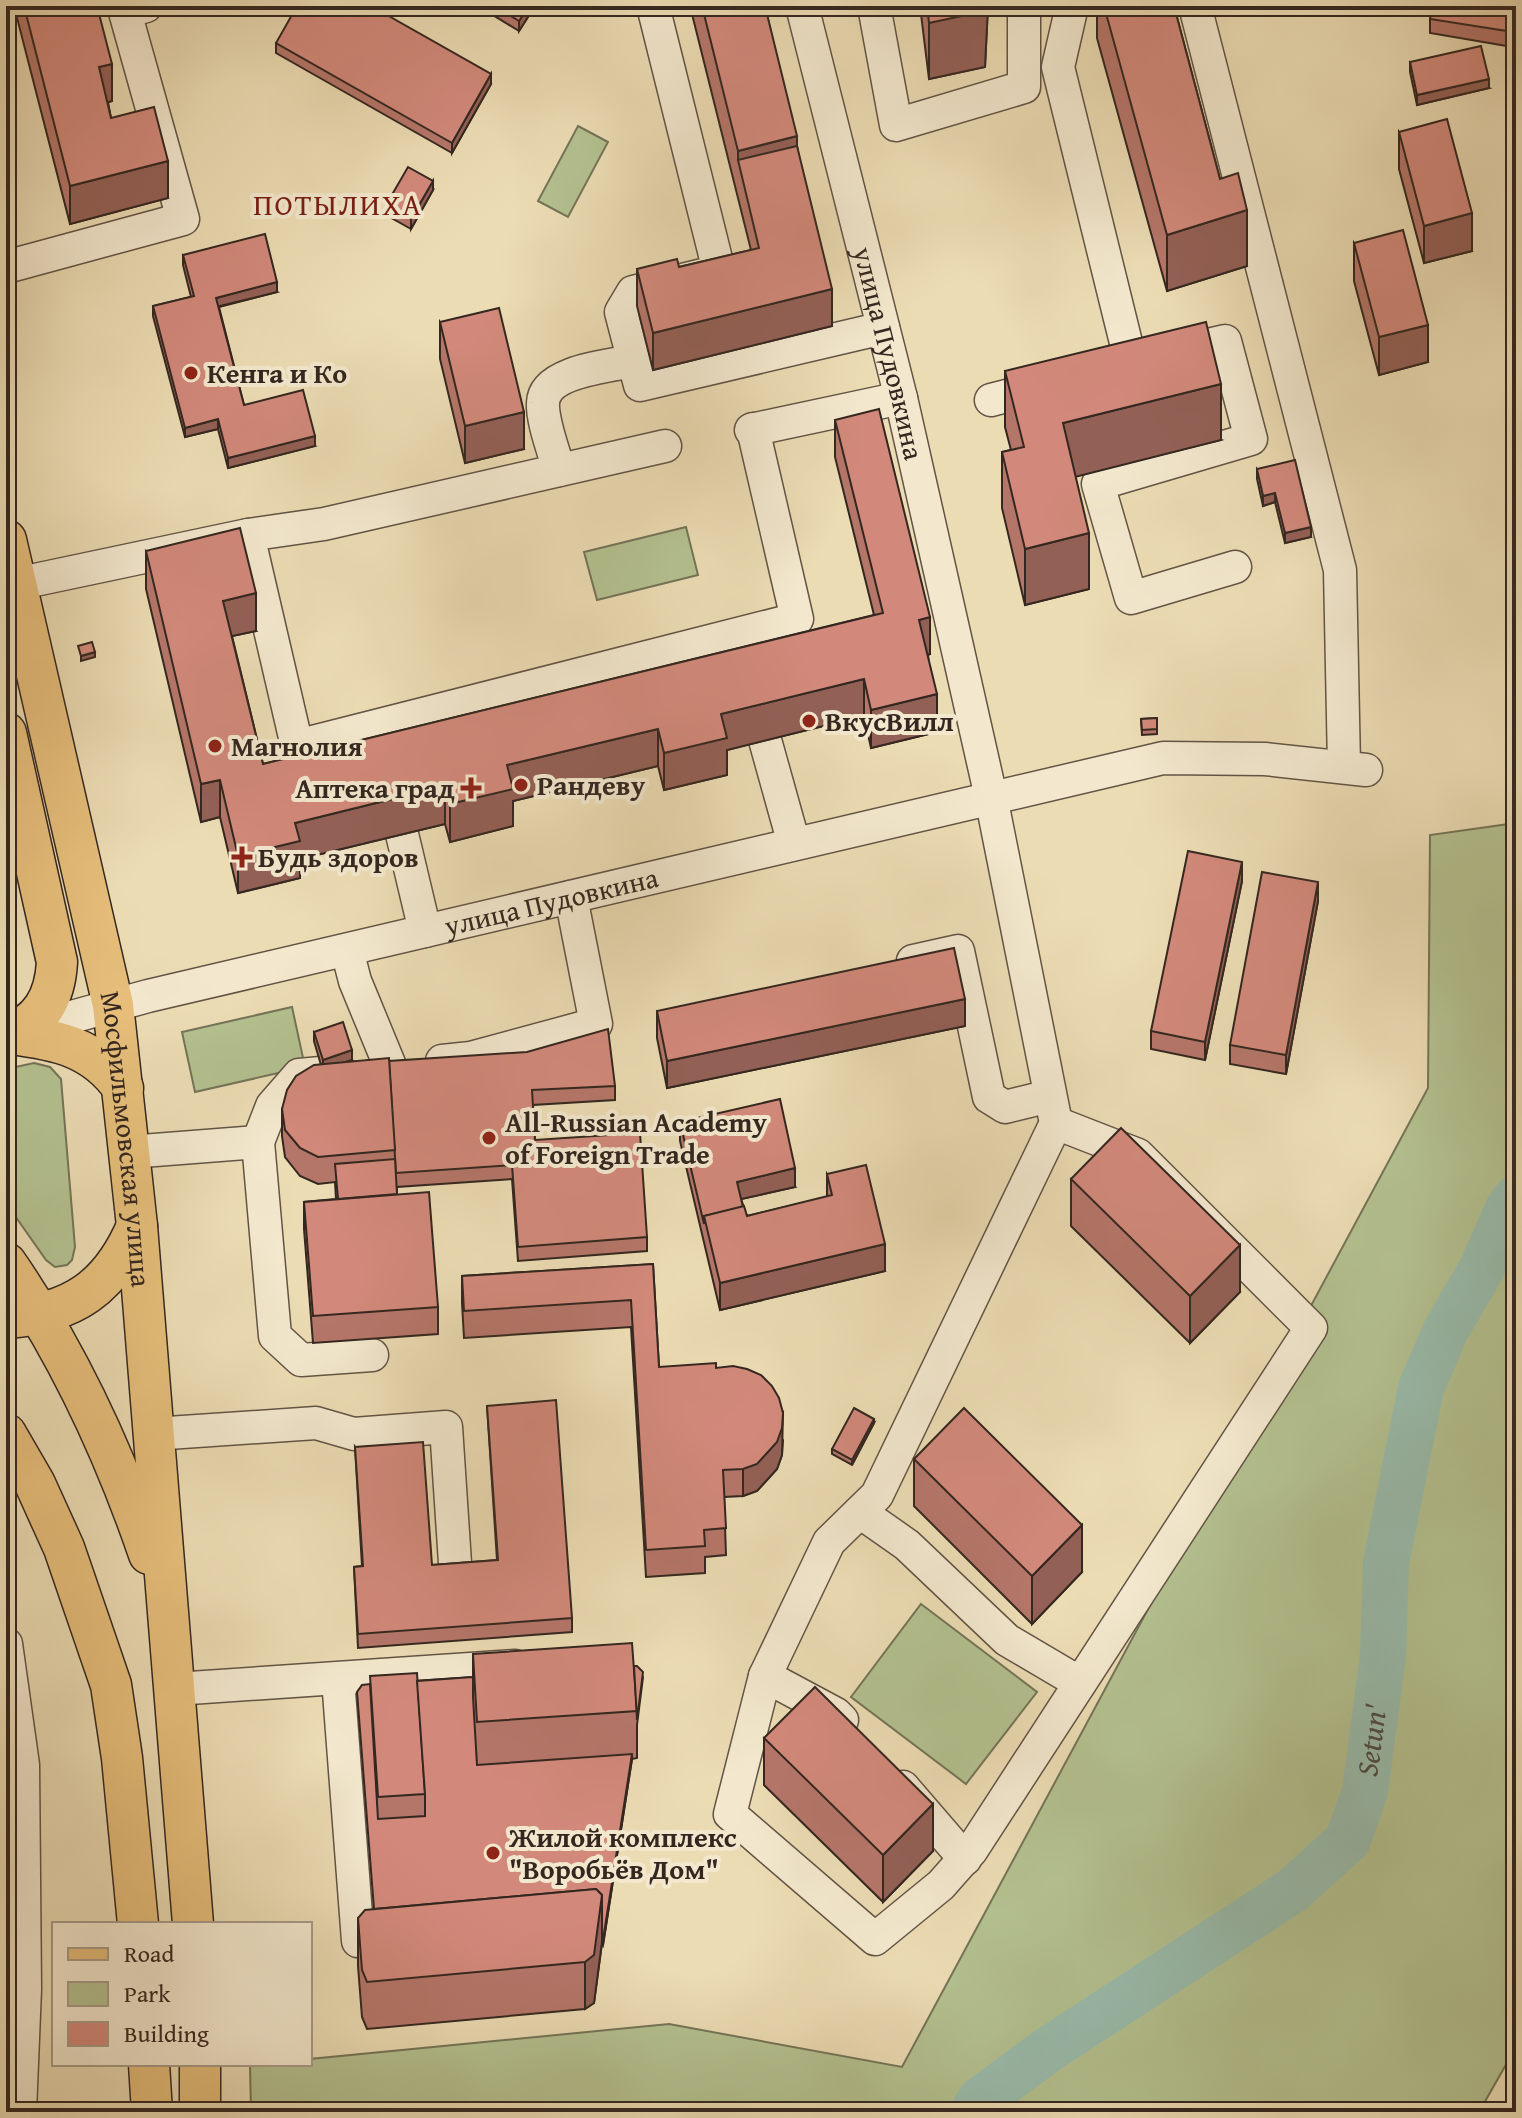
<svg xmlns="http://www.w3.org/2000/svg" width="1522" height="2118" viewBox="0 0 1522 2118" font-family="'Gentium Book Plus',serif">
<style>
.green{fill:#b4c190;stroke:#747458;stroke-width:2}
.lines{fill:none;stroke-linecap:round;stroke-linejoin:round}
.river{stroke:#99bcac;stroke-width:46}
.minor-casing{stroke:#625445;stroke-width:35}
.major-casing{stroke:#342720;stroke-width:43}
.minor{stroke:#f3e8ce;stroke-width:32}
.major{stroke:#e6be7a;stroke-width:40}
.wall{fill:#b5766a;stroke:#342720;stroke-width:2}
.shaded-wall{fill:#936056;stroke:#342720;stroke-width:2}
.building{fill:#d2897b;stroke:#342720;stroke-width:2}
.poi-dot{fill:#8f2418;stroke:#f3e8ce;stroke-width:3}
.labels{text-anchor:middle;stroke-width:8;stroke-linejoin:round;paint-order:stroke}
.street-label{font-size:28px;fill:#342720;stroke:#f3e8ce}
.poi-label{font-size:28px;font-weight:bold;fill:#342720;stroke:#f3e8ce;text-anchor:start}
.neighbourhood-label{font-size:30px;letter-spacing:2px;fill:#7a1f14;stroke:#f3e8ce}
.water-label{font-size:30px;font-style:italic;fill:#4d4c43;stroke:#f3e8ce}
</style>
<rect width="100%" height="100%" fill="#ecdcb4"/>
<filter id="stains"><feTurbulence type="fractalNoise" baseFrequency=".0025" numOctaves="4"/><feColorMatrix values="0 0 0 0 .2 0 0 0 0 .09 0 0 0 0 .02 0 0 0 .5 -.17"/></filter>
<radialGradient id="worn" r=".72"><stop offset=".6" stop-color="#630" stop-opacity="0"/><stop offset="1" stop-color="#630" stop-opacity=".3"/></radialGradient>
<!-- green -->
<g class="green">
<polygon points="578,126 608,142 568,217 538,201"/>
<polygon points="686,527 698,575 597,600 584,552"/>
<polygon points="1516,823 1516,2047 1479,2112 251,2112 250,2065 310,2064 310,2059 669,2024 902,2067 1428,1088 1430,835"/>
<polygon points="292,1007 305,1067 195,1092 182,1032"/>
<polygon points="34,1063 50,1067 61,1079 75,1247 72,1260 67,1265 55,1267 46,1260 6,1203 6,1069"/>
<polygon points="921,1604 1037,1692 966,1784 851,1697"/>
</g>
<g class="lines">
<!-- river -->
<path class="river" id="s1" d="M 973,2112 L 980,2100 L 1049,2049 L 1293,1890 L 1348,1840 L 1365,1791 L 1383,1656 L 1386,1563 L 1421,1388 L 1446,1330 L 1482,1268 L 1508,1209 L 1516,1198"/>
<!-- minor casing -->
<g class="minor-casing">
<g id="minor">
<polyline points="653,6 719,271 633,292 621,312 640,385 883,328"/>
<path id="s2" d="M 802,6 L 901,398 L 991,797 L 1056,1123"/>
<polyline points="874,6 896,125 1024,87 1024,6"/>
<polyline points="1072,6 1058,67 1131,363 1109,368"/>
<polyline points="1195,6 1340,570 1344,766"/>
<polyline points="6,267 183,219 125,12 146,6"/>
<polyline points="1169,354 1225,341 1251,439 1098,484 1131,598 1235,567"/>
<polyline points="991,400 1045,386"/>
<polyline points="751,430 901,398"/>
<path d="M 559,470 C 554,452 542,421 543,403 C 544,371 609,366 633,361"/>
<polyline points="248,535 297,746 797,619 753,429"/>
<polyline points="16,584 248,535 324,524 665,446"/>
<polyline points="765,740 794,844"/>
<polyline points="402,834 425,931"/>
<polyline points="347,950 355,981 390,1066"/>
<polyline points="913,961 958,951 989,1097 1005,1107 1050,1096"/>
<path id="s3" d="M 17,1032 L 148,996 L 1163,758 L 1265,759 L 1366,770"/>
<polyline points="442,1061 471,1058 596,1024 571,897"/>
<polyline points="332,1072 299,1075 272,1106 258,1142 275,1336 301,1360 372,1355"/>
<polygon points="1056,1123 1138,1155 1311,1328 971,1851 941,1885 875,1939 730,1814 765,1676 829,1542 877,1495"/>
<polyline points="129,1152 258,1142"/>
<polyline points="153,1434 316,1423 354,1434 446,1427 455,1563"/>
<polyline points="860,1512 907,1545 1007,1640 1080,1683"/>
<polyline points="6,1644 23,1765 25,1989 20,2112"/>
<polyline points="765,1676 836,1714 842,1720"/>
<polyline points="338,1679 358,1941"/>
<polyline points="175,1689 515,1666"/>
<polyline points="903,1787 965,1859"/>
</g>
</g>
<!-- major casing -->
<g class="major-casing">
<g id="major">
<path id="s4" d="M 6,540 L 113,1005 L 137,1226 L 193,1924"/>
<path d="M 6,733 L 57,962 C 55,998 41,1023 6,1035"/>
<path d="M 10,1034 C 58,1040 94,1047 123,1088"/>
<path d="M 6,1263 C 67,1351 114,1452 149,1554"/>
<path d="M 6,1318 C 73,1314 111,1287 137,1226"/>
<polyline points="6,1434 35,1484 64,1548 111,1685 122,1758 138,1924"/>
<polyline points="149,2064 152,2112"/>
<polyline points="200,2064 200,2112"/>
</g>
</g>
<!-- minor -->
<use href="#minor" class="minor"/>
<!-- major -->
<use href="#major" class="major"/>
</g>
<!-- wall -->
<g class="wall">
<polygon points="14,6 97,6 112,101 108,102 111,118 168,198 70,224"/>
<polygon points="478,6 535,6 519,31"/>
<polygon points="690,6 765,6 797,146 832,326 653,370 637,306 637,269 679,267 751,250"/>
<polygon points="920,6 988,6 985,67 929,79"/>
<polygon points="1097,6 1174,6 1220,179 1247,266 1167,291 1097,38"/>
<polygon points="1512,18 1507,46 1430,33 1430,19"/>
<polygon points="276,43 491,84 452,153 276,53"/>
<polygon points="1410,62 1489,88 1417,105 1410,72"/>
<polygon points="1399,132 1472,251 1424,263 1399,169"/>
<polygon points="433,190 411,229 386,215 386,205"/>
<polygon points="1354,243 1428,362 1379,375 1354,281"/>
<polygon points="183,255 277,292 219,307 244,405 315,446 228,468 218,429 185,437 153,316 153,306 191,297 183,265"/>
<polygon points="440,322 524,449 465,463 440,359"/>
<polygon points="1005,371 1221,440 1075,476 1089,589 1025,605 1002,508 1002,452 1011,450 1005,427"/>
<polygon points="835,420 930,654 928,655 937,732 871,748 864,716 727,750 727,775 664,790 658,766 513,801 513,826 450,842 445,824 300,859 300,878 238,893 220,817 201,822 146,589 146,551 256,631 232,636 263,764 874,615 835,457"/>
<polygon points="1257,469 1311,537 1285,543 1275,502 1263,506 1257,479"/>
<polygon points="1157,718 1157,734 1142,735 1141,719"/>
<polygon points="1242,881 1205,1060 1151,1049 1151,1031"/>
<polygon points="1318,901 1286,1074 1230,1064 1230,1045"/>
<polygon points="657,1011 965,1026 667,1088 657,1038"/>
<polygon points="314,1032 352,1060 343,1062 389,1061 615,1086 615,1100 533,1105 535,1140 647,1237 647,1251 518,1261 512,1179 397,1187 397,1194 438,1307 438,1334 313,1343 304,1229 304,1202 336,1199 335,1182 318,1184 300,1176 285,1157 282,1136 282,1109 321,1065 314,1041"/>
<polygon points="680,1122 795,1187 741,1199 747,1216 827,1197 827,1174 885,1271 720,1310 680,1141"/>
<polygon points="1071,1179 1240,1292 1190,1343 1071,1226"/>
<polygon points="653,1264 659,1367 716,1368 783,1440 782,1455 777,1469 757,1491 743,1496 724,1497 726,1555 705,1557 705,1573 646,1577 631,1327 464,1338 462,1303 462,1276"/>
<polygon points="487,1406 572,1618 572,1632 358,1648 354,1567 362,1566 355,1447 432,1565 497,1560"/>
<polygon points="874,1423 852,1465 832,1454 832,1449"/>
<polygon points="914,1459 1082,1572 1032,1624 914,1506"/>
<polygon points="473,1654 634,1666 643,1677 637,1725 637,1758 632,1759 603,1945 602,1943 594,2003 585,2009 367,2029 362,2017 358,1966 358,1918 374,1909 370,1684 473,1677"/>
<polygon points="764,1738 933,1851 883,1902 764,1785"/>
</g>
<!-- shaded-wall -->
<g class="shaded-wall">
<polygon points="529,6 535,6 519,31 519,21"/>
<polygon points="986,6 988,6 985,67 929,79 929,23"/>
<polygon points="1512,6 1512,18 1507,46 1507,31"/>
<polygon points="112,64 112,101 99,105 99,67"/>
<polygon points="491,74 491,84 452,153 452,143"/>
<polygon points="1489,79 1489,88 1417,105 1417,95"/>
<polygon points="797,136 797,184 738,160 738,151"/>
<polygon points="168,161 168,198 70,224 70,186"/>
<polygon points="433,181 433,190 411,229 411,219"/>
<polygon points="1247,210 1247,266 1167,291 1167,235"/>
<polygon points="1472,213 1472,251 1424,263 1424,226"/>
<polygon points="277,282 277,292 216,307 216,298"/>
<polygon points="832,289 832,326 653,370 653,333"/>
<polygon points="1428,325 1428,362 1379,375 1379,337"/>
<polygon points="1221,384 1221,440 1063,480 1063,423"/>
<polygon points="524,412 524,449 465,463 465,426"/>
<polygon points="218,419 218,429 185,437 185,428"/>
<polygon points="315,436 315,446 228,468 228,458"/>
<polygon points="1275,493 1275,502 1263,506 1263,496"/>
<polygon points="1311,527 1311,537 1285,543 1285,533"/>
<polygon points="1089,533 1089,589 1025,605 1025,549"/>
<polygon points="256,593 256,631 223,638 223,601"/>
<polygon points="930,617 930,654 919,657 919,620"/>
<polygon points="95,652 95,657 81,661 81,656"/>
<polygon points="864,679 864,716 727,750 727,775 664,790 664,753 721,714"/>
<polygon points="937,694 937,732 871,748 871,710"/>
<polygon points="658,729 658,766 513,801 513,826 450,842 450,804 507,765"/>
<polygon points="220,780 220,817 201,822 201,784"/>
<polygon points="445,786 445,824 300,859 300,878 238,893 238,856 295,823"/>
<polygon points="1242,862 1242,881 1205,1060 1205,1042"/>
<polygon points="1318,882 1318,901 1286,1074 1286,1055"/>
<polygon points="965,999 965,1026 667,1088 667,1061"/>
<polygon points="352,1050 352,1060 323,1069 323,1060"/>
<polygon points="795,1168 795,1187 737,1200 737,1182"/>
<polygon points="885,1244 885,1271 720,1310 720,1283"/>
<polygon points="1240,1245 1240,1292 1190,1343 1190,1296"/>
<polygon points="783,1413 782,1455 777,1469 757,1491 743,1496 743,1469"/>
<polygon points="874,1419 874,1423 852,1465 852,1460"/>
<polygon points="1082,1525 1082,1572 1032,1624 1032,1576"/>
<polygon points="632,1754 632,1759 603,1945 603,1940"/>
<polygon points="933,1804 933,1851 883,1902 883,1855"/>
<polygon points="602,1895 602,1942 594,2003 585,2009 585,1962"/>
</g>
<!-- building -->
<g class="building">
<polygon points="24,6 97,6 112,64 99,67 111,118 154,107 168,161 70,186"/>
<polygon points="297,6 371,6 491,74 452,143 276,43"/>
<polygon points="494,6 529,6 519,21"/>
<polygon points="702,6 765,6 797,136 738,151"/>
<polygon points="927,6 986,6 985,11 929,23"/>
<polygon points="1104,6 1174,6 1220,179 1238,173 1247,210 1167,235"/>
<polygon points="1432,6 1512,6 1507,31 1430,19"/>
<polygon points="1481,46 1489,79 1417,95 1410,62"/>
<polygon points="1447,119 1472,213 1424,226 1399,132"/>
<polygon points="797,146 832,289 653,333 637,269 677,259 679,267 759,248 738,160"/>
<polygon points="408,167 433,181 411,219 386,205"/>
<polygon points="1403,230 1428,325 1379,337 1354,243"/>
<polygon points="265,234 277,282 216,298 244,405 303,390 315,436 228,458 218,419 185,428 153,306 194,296 183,255"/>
<polygon points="499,308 524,412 465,426 440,322"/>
<polygon points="1206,322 1221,384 1063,423 1089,533 1025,549 1002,452 1024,447 1005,371"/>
<polygon points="879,409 930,617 919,620 937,694 871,710 864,679 721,714 727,738 664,753 658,729 507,765 513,789 450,804 445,786 295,823 300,841 238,856 220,780 201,784 146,551 240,528 256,593 223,601 263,764 883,613 835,420"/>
<polygon points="1295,460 1311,527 1285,533 1275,493 1263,496 1257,469"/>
<polygon points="92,642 95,652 81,656 78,646"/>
<polygon points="1157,718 1157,729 1142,730 1141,719"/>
<polygon points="1188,851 1242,862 1205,1042 1151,1031"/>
<polygon points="1262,872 1318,882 1286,1055 1230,1045"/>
<polygon points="954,948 965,999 667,1061 657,1011"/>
<polygon points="343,1022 352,1050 323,1060 314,1032"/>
<polygon points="608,1029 615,1086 532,1090 535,1140 640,1133 647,1237 518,1247 512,1165 396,1173 389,1061 527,1052"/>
<polygon points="389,1058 395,1150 318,1157 300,1148 285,1130 282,1109 287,1090 296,1076 314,1065"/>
<polygon points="780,1099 795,1168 737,1182 743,1207 704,1216 704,1224 680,1122"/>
<polygon points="1121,1128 1240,1245 1190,1296 1071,1179"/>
<polygon points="395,1159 397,1194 338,1199 335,1164"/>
<polygon points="866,1165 885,1244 720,1283 704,1216 744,1206 747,1216 832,1195 827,1174"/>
<polygon points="429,1192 438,1307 313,1316 304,1202"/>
<polygon points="653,1264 659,1367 716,1363 716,1368 733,1366 747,1369 761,1375 772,1386 779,1398 783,1413 782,1428 777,1442 757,1464 743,1469 723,1470 726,1528 704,1530 705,1546 646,1550 631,1300 464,1311 462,1276"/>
<polygon points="556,1400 572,1618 358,1634 354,1567 363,1566 355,1447 423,1442 432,1565 498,1560 487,1406"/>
<polygon points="854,1408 874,1419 852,1460 832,1449"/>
<polygon points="964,1408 1082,1525 1032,1576 914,1459"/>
<polygon points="632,1643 637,1711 477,1722 473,1654"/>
<polygon points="634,1666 637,1666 643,1672 637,1720"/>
<polygon points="417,1673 425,1794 378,1797 370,1676"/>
<polygon points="473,1677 473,1697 477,1765 632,1754 603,1940 602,1939 602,1895 596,1889 374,1909 357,1692 362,1685 370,1684 378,1819 425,1816 425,1794 417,1681"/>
<polygon points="815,1687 933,1804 883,1855 764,1738"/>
<polygon points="596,1889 602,1895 594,1955 585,1962 367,1982 362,1970 358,1918 365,1910"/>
</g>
<!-- markers -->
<g class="poi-dot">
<circle cx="191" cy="373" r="8"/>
<circle cx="809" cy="721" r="8"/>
<circle cx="215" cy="746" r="8"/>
<circle cx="521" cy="785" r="8"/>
<path d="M467 776h8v8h8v8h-8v8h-8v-8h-8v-8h8z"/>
<path d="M238 845h8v8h8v8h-8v8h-8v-8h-8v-8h8z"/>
<circle cx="489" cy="1138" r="8"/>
<circle cx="493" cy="1853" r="8"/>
</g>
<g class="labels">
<!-- street labels -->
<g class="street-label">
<text dy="10" stroke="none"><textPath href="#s2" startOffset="358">улица Пудовкина</textPath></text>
<text dy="10" stroke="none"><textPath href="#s3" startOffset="550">улица Пудовкина</textPath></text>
<text dy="10" stroke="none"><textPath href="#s4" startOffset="612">Мосфильмовская улица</textPath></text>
</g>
<!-- poi labels -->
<g class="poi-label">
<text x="207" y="383">Кенга и Ко</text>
<text x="825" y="731">ВкусВилл</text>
<text x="231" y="756">Магнолия</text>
<text x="537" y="795">Рандеву</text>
<text x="455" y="798" text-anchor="end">Аптека град</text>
<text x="258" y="867">Будь здоров</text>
<text x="505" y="1132">All-Russian Academy<tspan x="505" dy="32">of Foreign Trade</tspan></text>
<text x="509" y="1847">Жилой комплекс<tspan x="509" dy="32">"Воробьёв Дом"</tspan></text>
</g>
<!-- neighbourhood labels -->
<g class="neighbourhood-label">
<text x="338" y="215">ПОТЫЛИХА</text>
</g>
<!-- water labels -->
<g class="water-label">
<text dy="10" stroke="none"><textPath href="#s1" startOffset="568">Setun'</textPath></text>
</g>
</g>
<!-- margin -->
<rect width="1522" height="2118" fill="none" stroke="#ecdcb4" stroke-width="32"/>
<rect x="8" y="8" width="1506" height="2102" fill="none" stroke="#342720" stroke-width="4"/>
<rect x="16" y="16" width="1490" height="2086" fill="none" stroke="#342720" stroke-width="2"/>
<!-- legend -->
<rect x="52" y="1922" width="260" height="144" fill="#f3e8ce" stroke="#a79b88" stroke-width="2"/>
<rect x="68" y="1948" width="40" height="12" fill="#e6be7a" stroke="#a79b88" stroke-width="2"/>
<text x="124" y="1962" font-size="24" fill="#342720">Road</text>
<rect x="68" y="1982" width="40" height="24" fill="#b4c190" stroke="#a79b88" stroke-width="2"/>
<text x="124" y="2002" font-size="24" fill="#342720">Park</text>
<rect x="68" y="2022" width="40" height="24" fill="#d2897b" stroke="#a79b88" stroke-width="2"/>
<text x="124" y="2042" font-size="24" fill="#342720">Building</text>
<rect width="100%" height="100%" filter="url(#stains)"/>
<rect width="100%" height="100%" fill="url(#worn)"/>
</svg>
